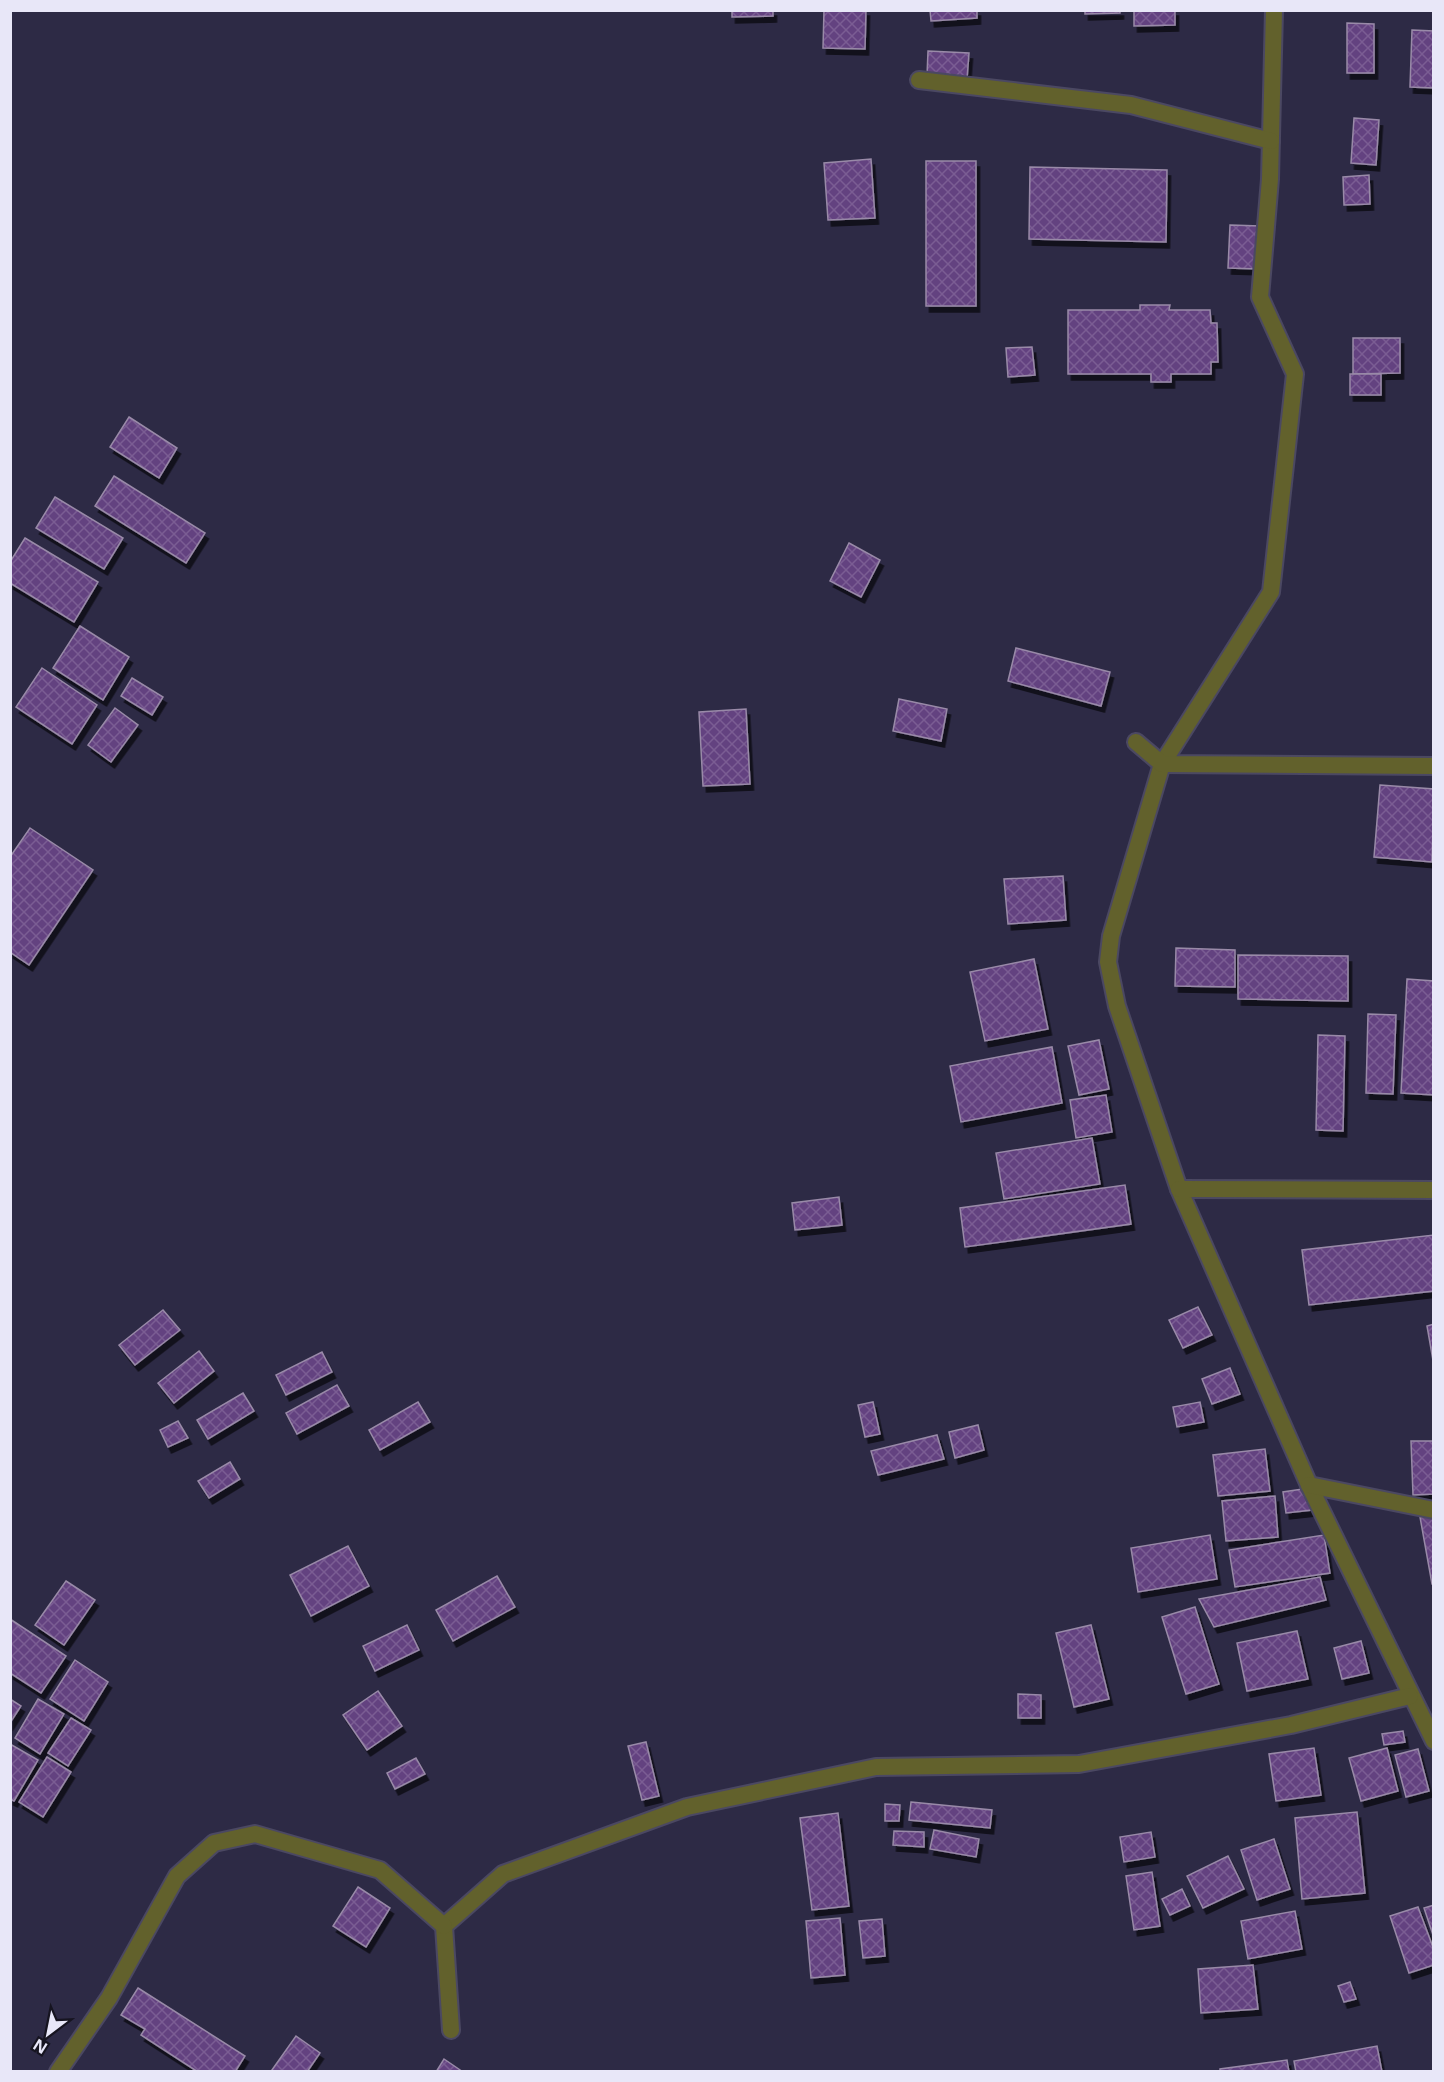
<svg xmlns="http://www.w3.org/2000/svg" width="1444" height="2082" viewBox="0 0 1444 2082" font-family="'Open Sans',sans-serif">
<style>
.building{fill:url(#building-cross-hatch);stroke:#998aa8;stroke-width:1.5;filter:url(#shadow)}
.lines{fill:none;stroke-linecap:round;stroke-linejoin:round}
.minor-casing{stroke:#4b4862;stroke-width:20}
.minor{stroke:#62612c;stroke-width:16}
</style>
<defs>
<pattern id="building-cross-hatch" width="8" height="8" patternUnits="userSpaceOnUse" patternTransform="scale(1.5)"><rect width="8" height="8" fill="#644280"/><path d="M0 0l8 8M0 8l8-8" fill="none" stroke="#7a5d93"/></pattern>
<filter id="shadow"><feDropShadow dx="3.5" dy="6" stdDeviation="0" flood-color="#0009"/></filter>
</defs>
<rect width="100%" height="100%" fill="#2d2a45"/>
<!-- building -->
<g class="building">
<polygon points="732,10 773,10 773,16 732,17"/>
<polygon points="824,10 866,10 865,49 823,48"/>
<polygon points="930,10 977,10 977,18 931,21"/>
<polygon points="1085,10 1120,10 1120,13 1085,14"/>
<polygon points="1134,10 1175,10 1175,25 1134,26"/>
<polygon points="1347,23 1374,24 1374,73 1347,73"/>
<polygon points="1412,30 1434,31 1434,88 1410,87"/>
<polygon points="928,51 969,53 967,79 927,76"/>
<polygon points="1354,118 1379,120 1376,165 1351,163"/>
<polygon points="871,159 875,218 828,220 824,163"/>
<rect x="926" y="161" width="50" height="145"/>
<polygon points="1030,167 1167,170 1166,242 1029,239"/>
<polygon points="1369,175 1370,204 1344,205 1343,177"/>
<polygon points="1230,225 1260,226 1259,269 1228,268"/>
<polygon points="1140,305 1170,305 1169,310 1210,310 1211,323 1217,323 1218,362 1211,362 1211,374 1171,374 1171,382 1151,382 1151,374 1068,374 1068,310 1140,310"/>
<polygon points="1353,338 1400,338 1400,373 1353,374"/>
<polygon points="1032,347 1035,375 1008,377 1006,348"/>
<rect x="1350" y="374" width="31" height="21"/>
<polygon points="129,417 177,448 159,478 110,447"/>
<polygon points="114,476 205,533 186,563 95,506"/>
<polygon points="55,497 123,538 104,569 36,528"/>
<polygon points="25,538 98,582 74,622 10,583 10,562"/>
<polygon points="849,543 880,560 861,597 830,581"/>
<polygon points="80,626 129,657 103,700 53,668"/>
<polygon points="1016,648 1110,672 1101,706 1008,681"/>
<polygon points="42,668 97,705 72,744 16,707"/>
<polygon points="132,678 163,697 152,715 121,696"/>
<polygon points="899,699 947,709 941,741 893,731"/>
<polygon points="115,708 138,725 111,762 88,745"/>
<polygon points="746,709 750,784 703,786 699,712"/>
<polygon points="1380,785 1434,789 1432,862 1374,857"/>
<polygon points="30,828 93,870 29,965 10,952 10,857"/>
<polygon points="1063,876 1066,920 1008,924 1004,879"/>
<polygon points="1176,948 1235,950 1235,987 1175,986"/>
<polygon points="1238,955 1348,956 1348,1001 1238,999"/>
<polygon points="1034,959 1048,1029 985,1041 970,972"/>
<polygon points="1407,979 1434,981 1434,1095 1401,1093"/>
<polygon points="1368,1014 1396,1015 1393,1094 1366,1093"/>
<polygon points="1318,1035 1345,1036 1343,1131 1316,1130"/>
<polygon points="1099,1040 1109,1089 1079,1095 1068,1046"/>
<polygon points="1052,1047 1062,1103 961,1122 950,1066"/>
<polygon points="1106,1095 1112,1132 1076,1138 1070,1100"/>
<polygon points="1092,1138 1100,1184 1004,1199 996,1153"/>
<polygon points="1125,1185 1131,1224 965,1247 960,1208"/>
<polygon points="839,1197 842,1225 795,1230 792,1203"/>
<polygon points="1434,1235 1434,1291 1309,1305 1302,1250"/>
<polygon points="1198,1307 1212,1335 1183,1348 1169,1320"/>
<polygon points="163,1310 180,1330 135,1365 119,1345"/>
<polygon points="1434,1324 1434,1366 1427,1326"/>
<polygon points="199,1351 214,1371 174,1403 158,1383"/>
<polygon points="322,1352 332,1372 286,1395 276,1375"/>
<polygon points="1230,1368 1240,1394 1212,1404 1202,1379"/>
<polygon points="337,1385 349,1406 297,1434 286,1413"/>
<polygon points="243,1393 254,1411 208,1439 197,1420"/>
<polygon points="418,1402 430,1422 380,1450 369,1430"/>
<polygon points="873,1402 880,1434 865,1437 858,1405"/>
<polygon points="1200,1402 1204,1422 1177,1427 1173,1407"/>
<polygon points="178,1421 188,1438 168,1447 160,1430"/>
<polygon points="978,1425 984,1450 955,1458 949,1432"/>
<polygon points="937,1435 944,1459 878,1475 871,1451"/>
<polygon points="1411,1441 1434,1441 1434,1494 1413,1495"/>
<polygon points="1265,1449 1270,1491 1218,1496 1213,1455"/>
<polygon points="230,1462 240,1479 209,1498 198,1481"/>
<polygon points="1309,1488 1312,1510 1286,1513 1283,1492"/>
<polygon points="1275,1496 1278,1537 1226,1541 1222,1501"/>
<polygon points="1434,1515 1434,1584 1432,1584 1420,1517"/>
<polygon points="1210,1535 1217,1579 1138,1592 1131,1548"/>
<polygon points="1324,1535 1330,1573 1235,1587 1229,1550"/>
<polygon points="348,1546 369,1586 311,1616 290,1575"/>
<polygon points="497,1576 515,1607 453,1641 436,1610"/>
<polygon points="1320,1577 1326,1600 1214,1627 1199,1599"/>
<polygon points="66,1581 95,1600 64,1645 35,1625"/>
<polygon points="1195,1607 1219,1684 1186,1694 1162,1617"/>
<polygon points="10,1619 66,1656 41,1693 10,1673"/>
<polygon points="407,1625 419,1650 375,1671 363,1646"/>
<polygon points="1091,1625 1109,1699 1074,1707 1056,1633"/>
<polygon points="1297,1631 1308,1679 1247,1691 1237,1643"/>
<polygon points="1361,1641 1369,1673 1342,1679 1334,1648"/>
<polygon points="75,1660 108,1682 84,1721 50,1699"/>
<polygon points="378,1691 402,1726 367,1750 343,1715"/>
<polygon points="1018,1694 1041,1695 1041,1718 1018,1718"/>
<polygon points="10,1699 21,1706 10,1723"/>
<polygon points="38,1699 64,1714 40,1754 15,1738"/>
<polygon points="71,1718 91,1730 68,1766 48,1753"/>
<polygon points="1403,1731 1405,1742 1384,1745 1382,1734"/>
<polygon points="646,1742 659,1796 642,1800 628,1746"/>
<polygon points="10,1744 38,1760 14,1801 10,1799"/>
<polygon points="1314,1748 1321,1795 1276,1801 1269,1754"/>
<polygon points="1387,1748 1398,1791 1361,1801 1349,1758"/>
<polygon points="1418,1749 1429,1791 1406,1797 1395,1755"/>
<polygon points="47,1757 71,1772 43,1817 19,1802"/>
<polygon points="416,1758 425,1774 395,1789 387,1773"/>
<polygon points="911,1802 992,1810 990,1828 909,1820"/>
<polygon points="885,1804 900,1805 899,1821 885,1821"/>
<polygon points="1357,1812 1365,1893 1302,1899 1295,1818"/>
<polygon points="838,1813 849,1906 812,1910 800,1818"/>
<polygon points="934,1830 979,1839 976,1857 930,1849"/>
<polygon points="894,1831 924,1832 924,1847 893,1845"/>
<polygon points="1151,1832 1155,1857 1124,1862 1120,1837"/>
<polygon points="1274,1839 1290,1889 1257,1900 1241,1850"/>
<polygon points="1228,1856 1244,1889 1203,1908 1187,1876"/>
<polygon points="1152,1872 1160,1926 1134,1930 1126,1876"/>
<polygon points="358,1887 390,1908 366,1947 333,1926"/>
<polygon points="1182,1889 1190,1906 1170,1915 1162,1899"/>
<polygon points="1434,1905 1434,1938 1424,1908"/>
<polygon points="1418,1907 1434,1950 1434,1965 1409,1973 1390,1916"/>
<polygon points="1295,1911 1302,1949 1248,1959 1241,1921"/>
<polygon points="840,1918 845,1975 811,1978 806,1921"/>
<polygon points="882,1919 885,1956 863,1958 859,1921"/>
<polygon points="1253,1965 1258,2009 1201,2013 1198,1969"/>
<polygon points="1350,1982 1356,1999 1344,2002 1338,1986"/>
<polygon points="138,1988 245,2056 235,2072 198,2072 141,2035 145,2029 121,2015"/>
<polygon points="296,2036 320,2053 307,2072 274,2072 272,2070"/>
<polygon points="1377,2046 1382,2072 1296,2072 1294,2061"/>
<polygon points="444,2059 463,2072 436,2072"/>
<polygon points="1287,2060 1289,2072 1220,2072 1220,2069"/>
</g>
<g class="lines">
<!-- minor casing -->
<g class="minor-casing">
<g id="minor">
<polyline points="1274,10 1270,179 1260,297 1295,374 1271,592 1162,764 1111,936 1108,962 1117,1006 1179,1189 1309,1485 1434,1741"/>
<polyline points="919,80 1131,105 1271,141"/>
<polyline points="1136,742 1162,764 1434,766"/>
<polyline points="1179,1189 1434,1190"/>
<polyline points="1309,1485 1434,1510"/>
<polyline points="451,2030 444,1926 503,1874 687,1807 876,1767 1079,1764 1291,1725 1410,1696"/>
<polyline points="58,2072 109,1998 177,1876 214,1843 255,1834 380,1870 444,1926"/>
</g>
</g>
<!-- minor -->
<use href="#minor" class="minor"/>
</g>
<!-- border -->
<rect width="1444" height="2082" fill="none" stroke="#e8e7f8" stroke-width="24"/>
<!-- north arrow -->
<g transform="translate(48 2034) rotate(212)" stroke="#161420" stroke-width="4.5" paint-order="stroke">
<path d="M0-4.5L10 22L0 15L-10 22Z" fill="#e8e7f8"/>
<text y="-9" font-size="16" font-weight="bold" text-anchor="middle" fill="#e8e7f8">N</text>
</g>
</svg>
